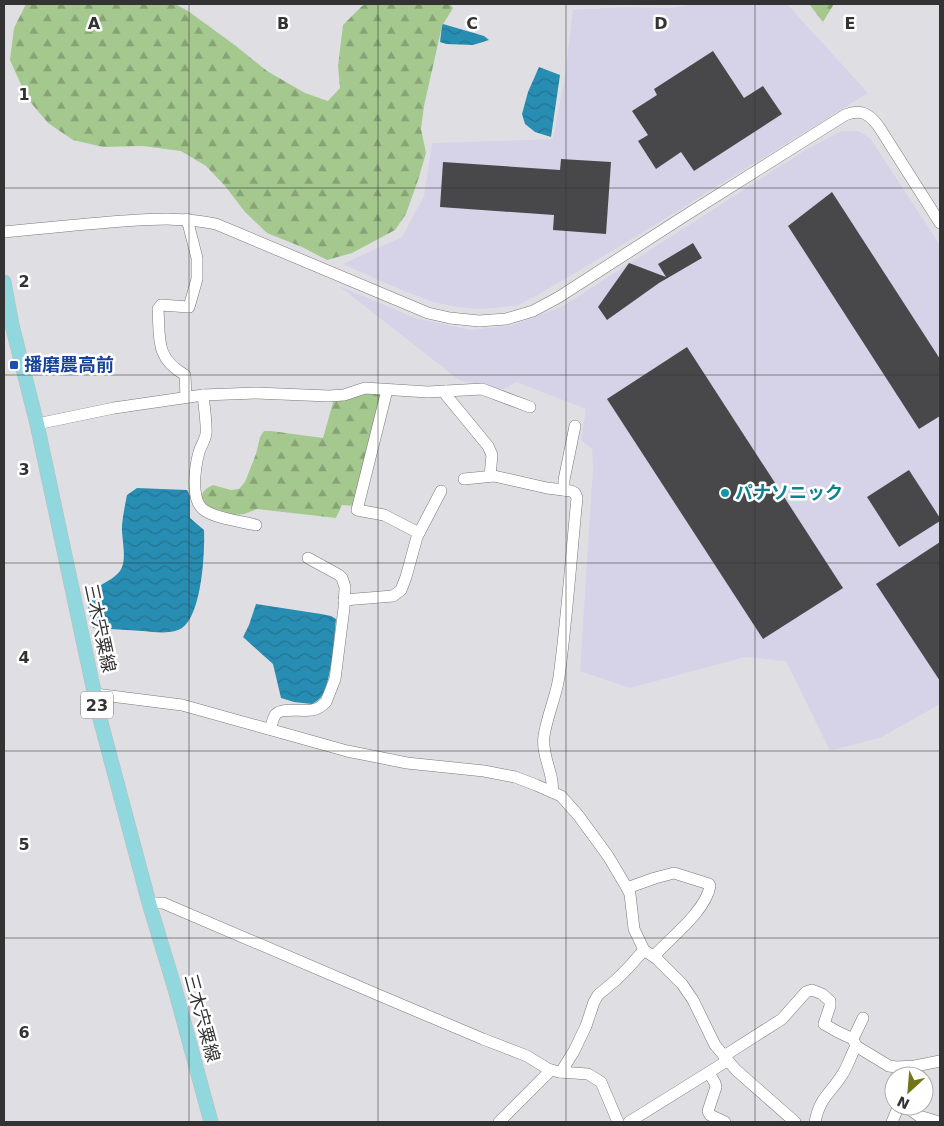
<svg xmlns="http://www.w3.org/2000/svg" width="944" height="1126" viewBox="0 0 944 1126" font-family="'DejaVu Sans','Noto Sans JP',sans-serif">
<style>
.industrial{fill:#d6d3e8}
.forest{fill:url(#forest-firs)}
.water{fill:url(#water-waves)}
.building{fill:#48484b}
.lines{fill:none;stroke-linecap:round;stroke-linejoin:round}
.minor-casing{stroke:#78797c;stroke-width:12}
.major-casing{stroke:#bebebe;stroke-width:15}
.minor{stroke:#fff;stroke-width:11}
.major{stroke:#90d7de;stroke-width:14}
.grid{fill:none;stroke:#333334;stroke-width:1;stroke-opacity:0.55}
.transit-dot{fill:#1a4fb4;stroke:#fff;stroke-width:2}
.culture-dot{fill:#0f9aa8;stroke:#fff;stroke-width:2}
.labels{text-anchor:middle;stroke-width:5;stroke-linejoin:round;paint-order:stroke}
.shield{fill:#fff;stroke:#707071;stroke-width:1}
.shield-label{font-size:16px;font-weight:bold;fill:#333334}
.transit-label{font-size:18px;font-weight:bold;fill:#164399;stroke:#fff;text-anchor:start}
.culture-label{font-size:18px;font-weight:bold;fill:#0d838f;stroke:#fff;text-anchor:start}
.street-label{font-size:18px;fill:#333334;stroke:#fff}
.grid-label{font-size:16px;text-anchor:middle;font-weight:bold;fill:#333334;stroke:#fff;stroke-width:5;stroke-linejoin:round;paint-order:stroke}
</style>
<defs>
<pattern id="forest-firs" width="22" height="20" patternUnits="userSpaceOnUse" patternTransform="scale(1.25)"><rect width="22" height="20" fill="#a5c88f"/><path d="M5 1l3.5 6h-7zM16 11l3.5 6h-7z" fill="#87a376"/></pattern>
<pattern id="water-waves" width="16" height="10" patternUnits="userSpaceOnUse" patternTransform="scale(1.25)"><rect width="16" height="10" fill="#288db3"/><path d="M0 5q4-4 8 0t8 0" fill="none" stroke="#237492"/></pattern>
</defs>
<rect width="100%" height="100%" fill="#dfdfe3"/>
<!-- industrial -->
<g class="industrial">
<polygon points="697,4 787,4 868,93 617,248 536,296 518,305 496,308 479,309 458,307 433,302 392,286 343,264 402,237 424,196 432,143 553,139 565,76 573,10 623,7 669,8"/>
<polygon points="842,131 858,131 870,138 940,245 940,704 882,737 830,751 786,661 745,657 630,688 580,671 593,468 592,449 581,440 586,409 516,382 504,389 459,380 339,286 415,318 471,330 513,325 563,306 807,149"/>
</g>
<!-- forest -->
<g class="forest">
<polygon points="26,4 175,4 188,11 236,46 267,71 305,93 328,101 340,88 338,66 343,25 362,6 366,4 450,4 453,8 442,26 424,106 421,129 426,153 419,177 406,214 395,230 352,253 327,260 302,247 267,233 245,212 225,186 206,166 181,151 143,146 103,147 73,140 48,123 27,98 10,60 14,28"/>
<polygon points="809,4 834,4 823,22"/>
<path d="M 362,393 L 383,393 L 355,506 L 342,505 L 336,518 L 257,509 L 244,514 L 232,515 L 208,506 L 201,500 C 202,491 205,489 213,485 L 231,490 L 239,489 L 245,482 L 256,454 L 260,437 L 264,431 L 271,431 L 323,438 L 334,399 Z"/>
</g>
<!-- water -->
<g class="water">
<polygon points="443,24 484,36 489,40 473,45 446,44 440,42 442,26"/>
<polygon points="539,67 560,75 551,137 535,132 525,124 522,114 528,92"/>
<path d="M 137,488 L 187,490 L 190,496 L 190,518 L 204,530 C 205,551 202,622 178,630 C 167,634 155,632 143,631 C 127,630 110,629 93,628 L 86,597 C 89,594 92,591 95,589 C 103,583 114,579 120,571 C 128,560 121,537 122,525 C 123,515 125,505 127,495 Z"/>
<path d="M 256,604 L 321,614 L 331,616 L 336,619 C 334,638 332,681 321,697 C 319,700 315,702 312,704 L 294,702 L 281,698 L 273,664 L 243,637 L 249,625 Z"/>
</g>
<!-- building -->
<g class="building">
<polygon points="713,51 744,98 763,86 782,114 694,171 681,152 656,169 638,141 648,135 632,111 657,95 654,89"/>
<polygon points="561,159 611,162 606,234 553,230 554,215 440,207 443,162 560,170"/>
<polygon points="832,192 940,359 940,416 919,429 788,226"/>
<polygon points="693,243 702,258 659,283 607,320 598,307 629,263 666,277 658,264"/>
<polygon points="687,347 843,588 763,639 607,399"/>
<polygon points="909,470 940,518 940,521 899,547 867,497"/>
<polygon points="940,542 940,681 876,584"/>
</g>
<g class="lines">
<!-- minor casing -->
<g class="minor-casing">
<g id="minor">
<path d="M 4,232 C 44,228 83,224 123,221 C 155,219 185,217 216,224 L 428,313 L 450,318 L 479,321 L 506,319 L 533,311 L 559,297 L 683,217 L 845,115 C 861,109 869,113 879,127 L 940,223"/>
<polyline points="387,390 357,510 384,515 419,533"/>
<polyline points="446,391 446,395 488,446 492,455 490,476"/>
<path d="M 203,395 C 204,405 207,425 206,434 C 205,440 201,446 199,452 C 195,467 190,500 204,510 C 217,519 240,521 256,525"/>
<path d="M 186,397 L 185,375 C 155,358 160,339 158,309 L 161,305 L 189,307 L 197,279 L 197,258 L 187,219"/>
<polyline points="37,424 114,408 203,395 256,393 329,396 344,395 365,388 428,392 482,389 530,407"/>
<path d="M 464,479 L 494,476 L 547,488 L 571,491 L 575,493 L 577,498 C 571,558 567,618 559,677 C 556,697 547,716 544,736 C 541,756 555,775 552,792"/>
<polyline points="564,490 564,480 575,426"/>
<polyline points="344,600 393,596 401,590 406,577 417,537 441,491"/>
<polyline points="95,694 182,705 347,751 407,763 484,771 515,777 536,785 561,796 578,815 608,856 627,888 630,894 634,929 644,950 657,959 682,984 693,1000 715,1045 736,1070 795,1122"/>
<path d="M 270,729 C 272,725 273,717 276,714 C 282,707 303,712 312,710 C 318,709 322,706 326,702 L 335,679 L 344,608 L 345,587 L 342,578 L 339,575 L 308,558"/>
<path d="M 627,888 L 655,878 L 674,873 L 709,884 L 710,886 C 706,911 670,938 654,956"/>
<polyline points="149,903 163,903 388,999 483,1039 527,1056 548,1069 559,1072 588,1074 601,1082 618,1122"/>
<polyline points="853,1039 863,1018"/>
<polyline points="724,1056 782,1019 806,992 812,990 822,994 830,1001 830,1006 824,1024 838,1032 853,1039 856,1046 889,1066 896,1067 915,1066 940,1061"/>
<polyline points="561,1072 574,1051 586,1026 594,1002 598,995 616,980 628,968 644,950"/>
<polyline points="709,1073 715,1083 716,1087 708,1111 710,1115 725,1122"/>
<polyline points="905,1106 919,1116 939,1122"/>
<polyline points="499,1122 551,1070"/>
<polyline points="629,1122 727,1061"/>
<path d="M 815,1122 C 820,1097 830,1094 842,1075 C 848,1066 851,1055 856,1046"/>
<polyline points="892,1122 897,1110 902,1106"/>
</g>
</g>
<!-- major casing -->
<g class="major-casing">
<polyline id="major" points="4,282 12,325 37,424 99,715 149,903 175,989 211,1122"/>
</g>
<!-- minor -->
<use href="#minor" class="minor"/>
<!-- major -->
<use href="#major" class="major"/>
</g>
<!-- grid -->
<path class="grid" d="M 189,4 L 189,1122M 378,4 L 378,1122M 566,4 L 566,1122M 755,4 L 755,1122M 4,188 L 940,188M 4,375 L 940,375M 4,563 L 940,563M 4,751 L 940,751M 4,938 L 940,938"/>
<!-- markers -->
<rect class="transit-dot" x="9" y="360" width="10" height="10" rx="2.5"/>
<circle class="culture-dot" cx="725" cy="493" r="5"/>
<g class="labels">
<!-- shield labels -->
<rect class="shield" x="81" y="691.5" width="32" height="27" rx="4"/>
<g class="shield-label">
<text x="97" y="711">23</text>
</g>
<!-- transit labels -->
<g class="transit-label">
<text x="24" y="371">播磨農高前</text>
</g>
<!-- culture labels -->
<g class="culture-label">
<text x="735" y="499">パナソニック</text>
</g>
<!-- street labels -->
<g class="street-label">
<text transform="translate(100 628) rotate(78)" y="6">三木宍粟線</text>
<text transform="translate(202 1018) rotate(75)" y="6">三木宍粟線</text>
</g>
</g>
<g class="grid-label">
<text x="94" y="29">A</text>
<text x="283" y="29">B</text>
<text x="472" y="29">C</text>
<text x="661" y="29">D</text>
<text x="850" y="29">E</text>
<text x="24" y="100">1</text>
<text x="24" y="287">2</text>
<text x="24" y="475">3</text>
<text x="24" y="663">4</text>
<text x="24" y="850">5</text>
<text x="24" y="1038">6</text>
</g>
<!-- border -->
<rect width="944" height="1126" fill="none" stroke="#333334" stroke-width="10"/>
<!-- north arrow -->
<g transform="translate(909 1091) rotate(206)"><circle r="24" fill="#ffffff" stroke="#adadae"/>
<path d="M0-4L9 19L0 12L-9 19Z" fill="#74741a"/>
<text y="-8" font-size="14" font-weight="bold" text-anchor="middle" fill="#333334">N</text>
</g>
</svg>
